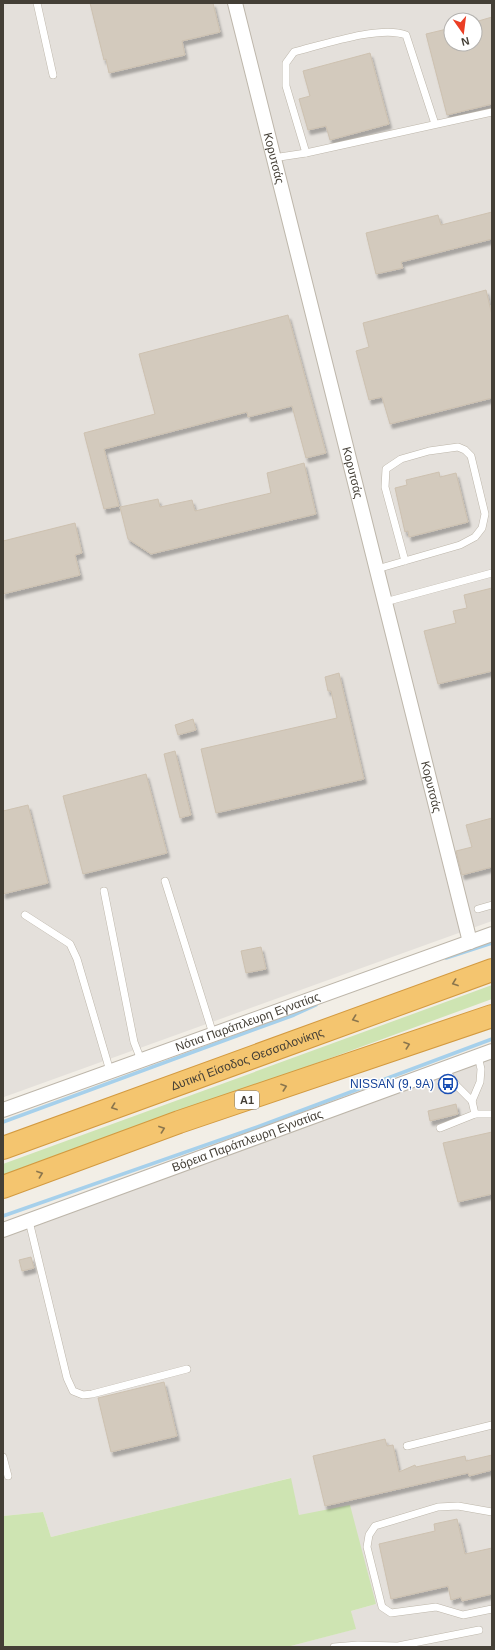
<svg xmlns="http://www.w3.org/2000/svg" width="495" height="1650" viewBox="0 0 495 1650" font-family="Helvetica,sans-serif">
<style>
.industrial{fill:#e4e0db;fill-rule:evenodd}
.green{fill:#cee4b2}
.lines{fill:none;stroke-linecap:round;stroke-linejoin:round}
.stream{stroke:#a6d0eb;stroke-width:3.5}
.building{fill:#d3cabd;stroke:#cdc1b0;filter:url(#shadow)}
.service-casing{stroke:#bdb6aa;stroke-width:8}
.minor-casing{stroke:#bdb6aa;stroke-width:16}
.motorway-casing{stroke:#d39a40;stroke-width:24}
.service{stroke:#fff;stroke-width:7}
.minor{stroke:#fff;stroke-width:14}
.motorway{stroke:#f4c56f;stroke-width:22}
.oneway{stroke:#8a754d}
.labels{text-anchor:middle;stroke-width:3;stroke-linejoin:round;paint-order:stroke}
.shield{fill:#fff;stroke:#7c7972;stroke-width:1}
.shield-label{font-size:11px;font-weight:bold;fill:#443f36}
.street-label{font-size:12px;fill:#443f36;stroke:#fff}
.transit-label{font-size:12px;fill:#164399;stroke:#fff;text-anchor:end}
</style>
<defs>
<filter id="shadow"><feDropShadow dx="2.5" dy="4.5" stdDeviation="1" flood-color="#0004"/></filter>
</defs>
<rect width="100%" height="100%" fill="#f2eee6"/>
<!-- industrial -->
<g class="industrial">
<path d="M 3,3 L 492,3 L 492,921 L 4,1097 ZM 451,20 L 475,20 L 475,44 L 451,44 Z"/>
<polygon points="492,1059 492,1647 287,1647 355,1629 351,1611 376,1604 299,1515 290,1478 51,1537 43,1512 3,1516 3,1235"/>
</g>
<!-- green -->
<g class="green">
<polygon points="492,985 492,999 3,1178 3,1164"/>
<polygon points="291,1478 299,1515 350,1505 376,1604 351,1611 356,1629 287,1647 3,1647 3,1516 43,1512 51,1537"/>
</g>
<g class="lines">
<!-- stream -->
<g class="stream">
<polyline points="446,958 492,943"/>
<polyline points="3,1122 294,1015 316,1005"/>
<polyline points="3,1216 260,1126 492,1039"/>
</g>
</g>
<!-- building -->
<g class="building">
<polygon points="90,3 213,3 220,32 182,41 185,55 109,73 106,59 104,60"/>
<polygon points="492,17 492,104 447,115 426,34 451,28 451,44 475,44 475,22"/>
<polygon points="370,53 389,124 330,140 326,126 308,130 299,99 310,96 303,71"/>
<polygon points="492,212 492,239 401,262 403,268 376,274 366,233 438,215 441,225"/>
<polygon points="486,290 492,315 492,398 390,424 382,397 369,400 356,351 369,347 363,323"/>
<polygon points="288,315 326,453 306,458 292,406 248,417 247,412 104,449 119,506 104,509 84,433 155,414 139,354"/>
<polygon points="304,463 316,514 151,554 128,539 120,507 158,499 160,507 192,500 195,511 271,493 267,473"/>
<polygon points="439,472 440,477 456,473 468,522 409,537 408,531 405,532 395,488 407,485 406,480"/>
<polygon points="75,523 82,553 75,555 80,575 3,594 3,541"/>
<polygon points="492,588 492,671 438,684 424,631 456,623 453,611 467,608 464,595"/>
<polygon points="339,673 364,779 216,813 201,749 337,718 331,691 328,691 325,677"/>
<polygon points="193,719 196,730 178,735 175,725"/>
<polygon points="175,751 191,815 180,818 164,754"/>
<polygon points="146,774 167,853 83,874 63,796"/>
<polygon points="28,805 48,883 3,894 3,811"/>
<polygon points="492,818 492,867 462,875 456,851 472,847 466,825"/>
<polygon points="261,947 266,969 246,973 241,951"/>
<polygon points="456,1104 458,1114 430,1121 428,1111"/>
<polygon points="492,1132 492,1194 458,1202 443,1143"/>
<polygon points="31,1257 34,1268 22,1271 19,1260"/>
<polygon points="164,1382 177,1436 111,1452 98,1398"/>
<polygon points="385,1439 387,1446 393,1445 399,1472 415,1465 416,1467 465,1456 466,1461 492,1455 492,1470 469,1476 468,1473 325,1506 313,1456"/>
<polygon points="457,1519 465,1554 492,1548 492,1594 462,1601 461,1597 451,1600 448,1586 391,1599 379,1544 435,1531 434,1524"/>
</g>
<g class="lines">
<!-- service casing -->
<g class="service-casing">
<g id="service">
<polyline points="37,3 53,75"/>
<path d="M 306,153 L 286,86 L 286,63 L 294,52 C 322,45 380,25 406,35 L 435,124"/>
<polyline points="273,158 306,153 492,112"/>
<polyline points="377,569 460,545 475,537 482,528 485,514 471,456 465,450 458,447 429,451 401,459 386,469 385,487 405,561"/>
<polyline points="385,602 492,573"/>
<polyline points="165,881 213,1034"/>
<polyline points="104,891 134,1042 141,1060"/>
<polyline points="478,909 492,905"/>
<polyline points="25,915 70,944 77,959 110,1071"/>
<polyline points="478,1056 481,1069 480,1082 472,1101 475,1114 492,1114"/>
<polyline points="444,1068 457,1086 472,1101"/>
<polyline points="440,1128 475,1114"/>
<polyline points="29,1221 67,1378 73,1391 83,1395 92,1394 187,1369"/>
<polyline points="407,1446 492,1425"/>
<polyline points="3,1457 8,1476"/>
<polyline points="492,1512 458,1506 438,1507 375,1526 369,1535 367,1547 382,1607 391,1613 436,1607 463,1615 492,1609"/>
<polyline points="334,1647 358,1645 398,1646 479,1630"/>
</g>
</g>
<!-- minor casing -->
<g class="minor-casing">
<g id="minor">
<path id="s1" d="M 235,3 L 470,942"/>
<path id="s2" d="M 3,1110 L 492,934"/>
<path id="s3" d="M 3,1230 L 492,1051"/>
</g>
</g>
<!-- motorway casing -->
<g class="motorway-casing">
<g id="motorway">
<path id="s4" d="M 3,1148 L 492,970"/>
<polyline points="3,1187 179,1122 492,1016"/>
</g>
</g>
<!-- service -->
<use href="#service" class="service"/>
<!-- minor -->
<use href="#minor" class="minor"/>
<!-- motorway -->
<use href="#motorway" class="motorway"/>
</g>
<!-- one-way arrows -->
<defs><path id="oneway-chevron" d="M-2-3.5L2.5 0L-2 3.5" fill="none" stroke-width="1.6" stroke-linecap="round" stroke-linejoin="round"/></defs>
<g class="oneway">
<use href="#oneway-chevron" transform="translate(455 983) rotate(160)"/>
<use href="#oneway-chevron" transform="translate(355 1019) rotate(160)"/>
<use href="#oneway-chevron" transform="translate(407 1045) rotate(-19)"/>
<use href="#oneway-chevron" transform="translate(284 1087) rotate(-19)"/>
<use href="#oneway-chevron" transform="translate(114 1107) rotate(160)"/>
<use href="#oneway-chevron" transform="translate(162 1129) rotate(-20)"/>
<use href="#oneway-chevron" transform="translate(40 1174) rotate(-20)"/>
</g>
<!-- icons -->
<defs>
<g id="bus-ring" transform="scale(1)"><circle r="9.5" fill="#fff" stroke="#1a4fb4" stroke-width="1.5"/><path d="M-5-6H5V4H4V6H2V4H-2V6H-4V4H-5ZM-3.5-4V0h7V-4ZM-3.5 1.2v1.5H-2V1.2ZM2 1.2v1.5H3.5V1.2Z" fill="#1a4fb4"/></g>
</defs>
<g fill-rule="evenodd">
<use href="#bus-ring" x="448" y="1084"/>
</g>
<g class="labels">
<!-- shield labels -->
<rect class="shield" x="235" y="1091" width="24" height="18" rx="3"/>
<g class="shield-label">
<text x="247" y="1104">Α1</text>
</g>
<!-- street labels -->
<g class="street-label">
<text dy="4" stroke="none"><textPath href="#s1" startOffset="160">Κορυτσάς</textPath></text>
<text dy="4" stroke="none"><textPath href="#s1" startOffset="484">Κορυτσάς</textPath></text>
<text dy="4" stroke="none"><textPath href="#s1" startOffset="808">Κορυτσάς</textPath></text>
<text dy="4" stroke="none"><textPath href="#s2" startOffset="260">Νότια Παράπλευρη Εγνατίας</textPath></text>
<text dy="4" stroke="none"><textPath href="#s4" startOffset="260">Δυτική Είσοδος Θεσσαλονίκης</textPath></text>
<text dy="4" stroke="none"><textPath href="#s3" startOffset="260">Βόρεια Παράπλευρη Εγνατίας</textPath></text>
</g>
<!-- transit labels -->
<g class="transit-label">
<text x="434" y="1088">NISSAN (9, 9Α)</text>
</g>
</g>
<!-- border -->
<rect width="495" height="1650" fill="none" stroke="#443f36" stroke-width="8"/>
<!-- north arrow -->
<g transform="translate(463 32) rotate(166)"><circle r="19" fill="#ffffff" stroke="#b4b2af"/>
<path d="M0-3L7 15L0 10L-7 15Z" fill="#eb3e24"/>
<text y="-6" font-size="11" font-weight="bold" text-anchor="middle" fill="#443f36">N</text>
</g>
</svg>
